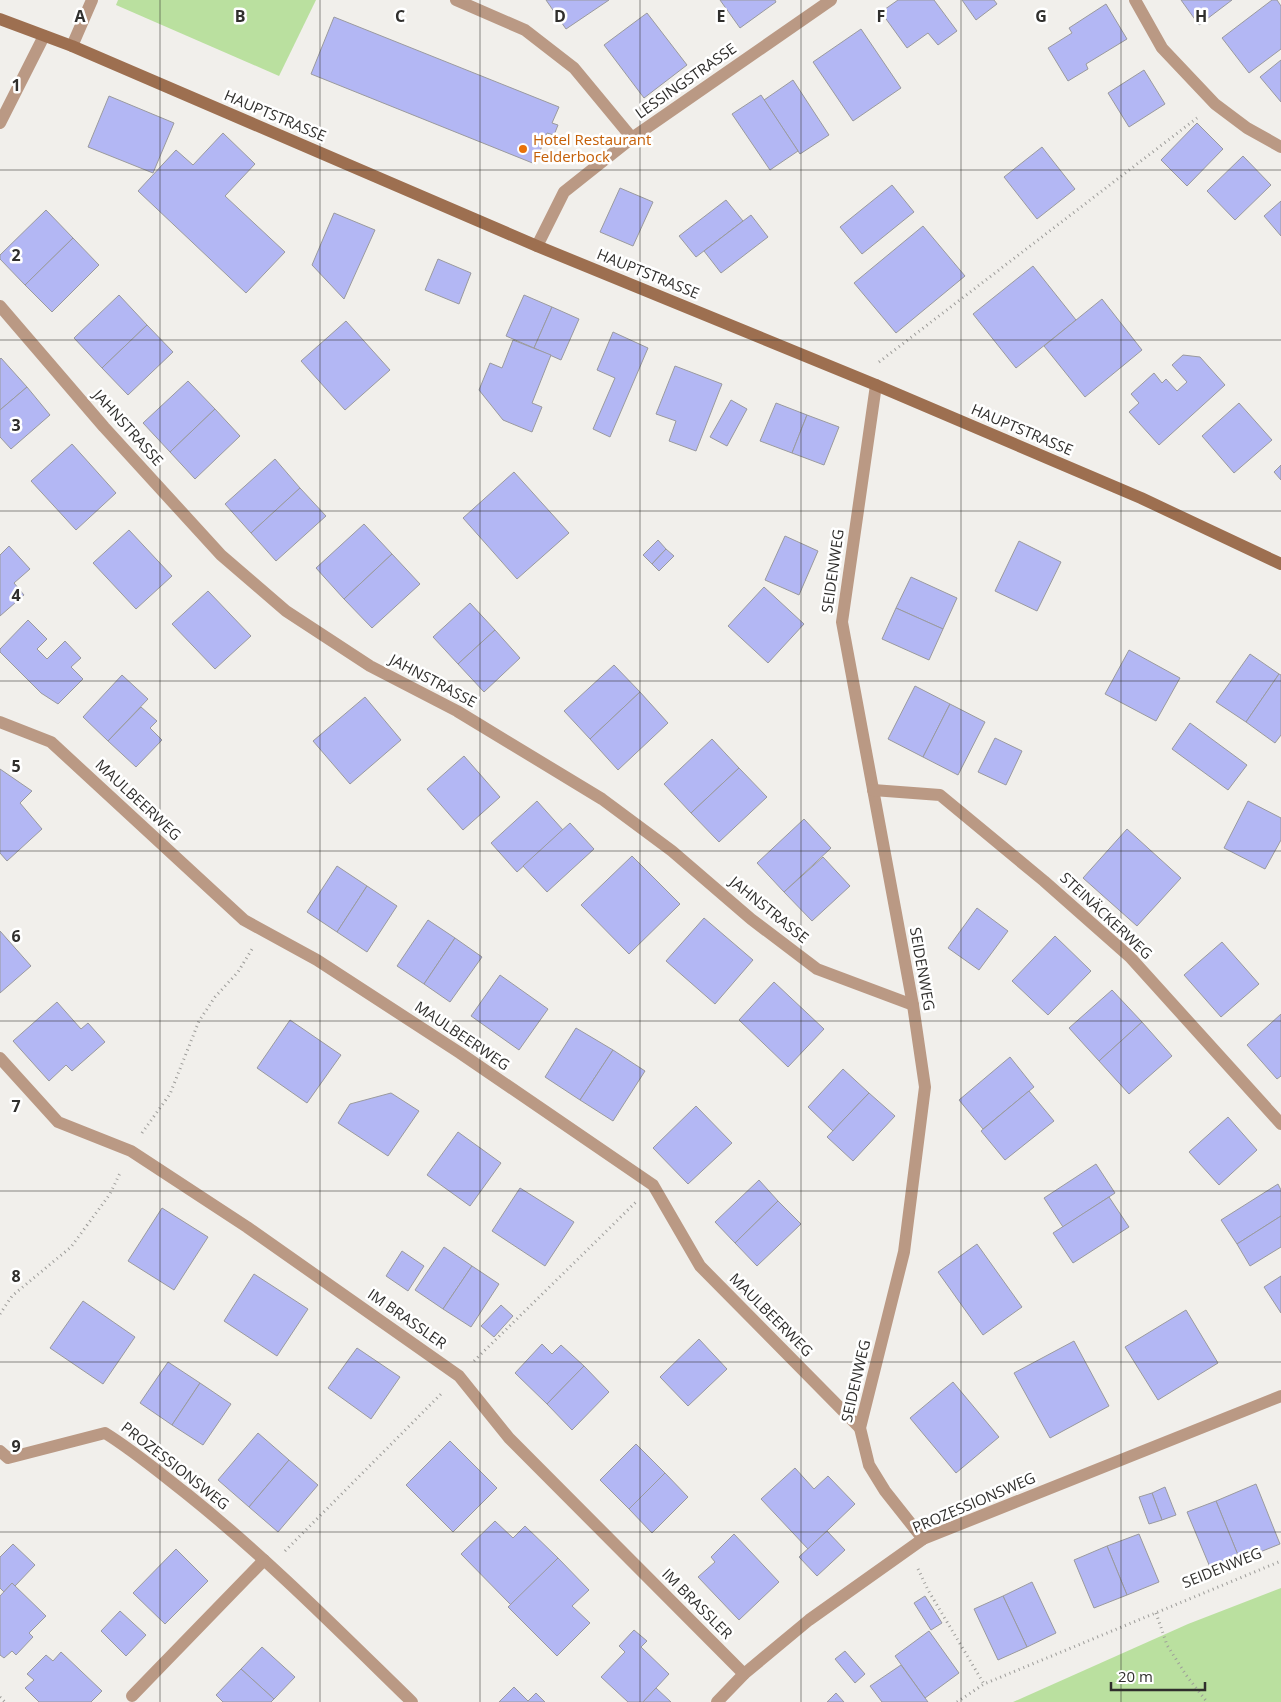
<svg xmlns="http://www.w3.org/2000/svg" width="1281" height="1702" viewBox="0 0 1281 1702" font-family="'Open Sans',sans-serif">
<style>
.green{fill:#bae09f}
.building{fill:#b3b7f4;stroke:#9a9a9e}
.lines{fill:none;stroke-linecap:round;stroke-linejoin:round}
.path{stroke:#9d9c99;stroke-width:3;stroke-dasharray:1 4;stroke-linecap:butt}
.street{stroke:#ba9984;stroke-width:12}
.secondary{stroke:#9d6f50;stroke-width:12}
.grid{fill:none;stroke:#302f2d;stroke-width:1;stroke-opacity:0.55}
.food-dot{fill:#e8710a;stroke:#fff;stroke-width:2}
.labels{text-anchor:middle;stroke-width:5;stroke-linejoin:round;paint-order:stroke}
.street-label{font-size:15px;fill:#302f2d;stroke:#fff}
.food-label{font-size:15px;fill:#c56008;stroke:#fff;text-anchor:start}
.grid-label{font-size:16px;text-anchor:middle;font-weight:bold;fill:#302f2d;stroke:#fff;stroke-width:5;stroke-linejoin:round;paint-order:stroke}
</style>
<rect width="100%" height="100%" fill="#f1efeb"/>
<!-- green -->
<g class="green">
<polygon points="118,0 316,0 279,76 116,5"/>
<polygon points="1281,1588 1281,1702 1013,1702 1188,1624"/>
</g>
<!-- building -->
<g class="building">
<polygon points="546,0 609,0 566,29"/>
<polygon points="720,0 775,0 776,2 740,28"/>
<polygon points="898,0 934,0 957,31 938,45 928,33 907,48 881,12"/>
<polygon points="962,0 994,0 997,4 976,20"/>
<polygon points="1181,0 1232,0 1199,25"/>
<polygon points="1272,0 1277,0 1281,6 1281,49 1249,73 1222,38"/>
<polygon points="1106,4 1127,39 1086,64 1088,69 1068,81 1048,48 1072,33 1069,28"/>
<polygon points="647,13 687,65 644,98 604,45"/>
<polygon points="334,17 559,107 552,123 558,125 554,135 547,133 535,164 311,74"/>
<polygon points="861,29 901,88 853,121 813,62"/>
<polygon points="1281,60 1281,102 1260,77"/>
<polygon points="1144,70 1165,104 1129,127 1108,93"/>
<polygon points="793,80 829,135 800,154 764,100"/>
<polygon points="761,95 798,151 770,170 732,114"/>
<polygon points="109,96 174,123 153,173 88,147"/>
<polygon points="1197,123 1223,149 1187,186 1161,160"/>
<polygon points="223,133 255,164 225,196 285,252 246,293 138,191 176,150 193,165"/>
<polygon points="1042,147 1075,189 1037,219 1004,177"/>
<polygon points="1243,156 1271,185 1235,220 1207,191"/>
<polygon points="892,185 914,212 862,254 840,227"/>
<polygon points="620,188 653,202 633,246 600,232"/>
<polygon points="726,200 743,221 696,257 679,236"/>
<polygon points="1281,201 1281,236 1264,216"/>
<polygon points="46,210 73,238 25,285 0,259 0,255"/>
<polygon points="334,213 375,230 344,299 312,265"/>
<polygon points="751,215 768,237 721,273 704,251"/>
<polygon points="923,226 965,276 896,333 854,283"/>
<polygon points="73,238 99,265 52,312 25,285"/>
<polygon points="438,259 471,273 459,304 425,290"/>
<polygon points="1033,266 1076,320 1016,368 973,314"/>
<polygon points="119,295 147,325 102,368 74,338"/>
<polygon points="524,295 552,307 534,348 506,336"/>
<polygon points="1102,299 1142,350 1085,397 1044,346"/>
<polygon points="552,307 579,319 561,360 534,348"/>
<polygon points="346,321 390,370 345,410 301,361"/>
<polygon points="147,325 173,352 128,395 102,368"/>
<polygon points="613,332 648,348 610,437 593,429 615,378 597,370"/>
<polygon points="513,340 551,355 532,403 542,407 532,432 503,420 479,390 490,363 502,368"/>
<polygon points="1183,355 1200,357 1225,385 1159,445 1129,412 1139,403 1131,394 1154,373 1162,383 1166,379 1177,391 1187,382 1172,365"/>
<polygon points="1,358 27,387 0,410 0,359"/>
<polygon points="675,366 722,384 696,451 669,441 676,421 656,414"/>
<polygon points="188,381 215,409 170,452 143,423"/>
<polygon points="27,387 50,415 11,449 0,437 0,410"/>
<polygon points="731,400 747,409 727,446 710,437"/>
<polygon points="776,403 807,415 792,453 760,441"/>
<polygon points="1239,403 1272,440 1234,473 1202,436"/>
<polygon points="215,409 240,436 195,479 170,452"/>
<polygon points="807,415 839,427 824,465 792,453"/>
<polygon points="72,444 116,493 76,530 31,481"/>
<polygon points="275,459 300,488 251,533 225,504"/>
<polygon points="1281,465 1281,480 1274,472"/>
<polygon points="514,472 569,533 517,579 463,518"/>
<polygon points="300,488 326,516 276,561 251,533"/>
<polygon points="364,524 392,554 344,599 316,568"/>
<polygon points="129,530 172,576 136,609 93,563"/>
<polygon points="785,536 818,551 799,595 765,580"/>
<polygon points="658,540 666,549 652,564 643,555"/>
<polygon points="1019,541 1061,562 1037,611 995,591"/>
<polygon points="9,546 30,569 14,583 24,595 0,616 0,555"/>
<polygon points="666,549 674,556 659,571 652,564"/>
<polygon points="392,554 420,584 372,628 344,599"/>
<polygon points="911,577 957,598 943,629 896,608"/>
<polygon points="764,587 804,624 768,663 728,626"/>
<polygon points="208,591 251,636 215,669 172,624"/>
<polygon points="470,603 495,630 458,664 433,637"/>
<polygon points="896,608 943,629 929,660 882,639"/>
<polygon points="28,620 47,639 37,649 47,659 65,641 81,658 71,667 83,679 58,704 41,693 0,652 0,649"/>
<polygon points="495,630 520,658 484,692 458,664"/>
<polygon points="1129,650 1180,678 1156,721 1105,694"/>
<polygon points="1250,654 1279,674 1246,722 1216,702"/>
<polygon points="614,665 640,692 590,739 564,711"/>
<polygon points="1279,674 1281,675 1281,735 1275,743 1246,722"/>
<polygon points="122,675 148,699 108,741 83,717"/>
<polygon points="915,686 950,704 923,757 888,739"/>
<polygon points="640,692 668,723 618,770 590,739"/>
<polygon points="365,697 401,740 350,784 313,741"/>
<polygon points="950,704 985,722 958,775 923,757"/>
<polygon points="141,707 157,721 150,728 162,740 136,767 108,741"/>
<polygon points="1190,723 1247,765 1228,790 1172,749"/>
<polygon points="995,738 1022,751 1006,785 978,772"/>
<polygon points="712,739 739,768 691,813 664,784"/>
<polygon points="464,756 500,797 463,830 427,789"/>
<polygon points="739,768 767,797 719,842 691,813"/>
<polygon points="0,769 32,791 20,803 42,829 7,861 0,853"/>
<polygon points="537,801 563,830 517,872 491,843"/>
<polygon points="1248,801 1281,818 1281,840 1265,869 1224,848"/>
<polygon points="804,819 831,848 784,892 757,863"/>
<polygon points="570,823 594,849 547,892 523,866"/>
<polygon points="1127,829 1181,878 1137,926 1083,878"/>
<polygon points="632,856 680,904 629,954 581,905"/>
<polygon points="823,857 850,886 812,921 784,892"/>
<polygon points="337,866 367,886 337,932 307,912"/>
<polygon points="367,886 397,906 367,952 337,932"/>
<polygon points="977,908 1008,931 979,970 948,948"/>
<polygon points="704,918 753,960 715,1004 666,961"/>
<polygon points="428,920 455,938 424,984 397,966"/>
<polygon points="0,931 31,966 0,993"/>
<polygon points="1055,936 1091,971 1048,1015 1012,981"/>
<polygon points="455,938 482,957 450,1002 424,984"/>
<polygon points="1222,942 1259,984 1221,1017 1184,975"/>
<polygon points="500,975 548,1009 519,1050 471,1016"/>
<polygon points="774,982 824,1029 788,1067 739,1020"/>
<polygon points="1112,990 1142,1022 1099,1061 1069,1028"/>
<polygon points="57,1002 81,1029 88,1023 105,1042 72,1071 66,1065 49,1081 13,1041"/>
<polygon points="1281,1014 1281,1076 1277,1079 1247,1045"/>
<polygon points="290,1020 341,1055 307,1103 257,1068"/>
<polygon points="1142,1022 1172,1056 1129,1094 1099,1061"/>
<polygon points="576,1028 613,1050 580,1100 545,1077"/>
<polygon points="613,1050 645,1071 613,1121 580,1100"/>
<polygon points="1010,1057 1034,1087 983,1129 959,1100"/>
<polygon points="843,1069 869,1093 833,1131 808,1107"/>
<polygon points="1029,1091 1054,1121 1005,1160 981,1131"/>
<polygon points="391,1093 419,1111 388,1156 338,1123 350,1104"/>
<polygon points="869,1093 895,1116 853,1161 827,1137"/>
<polygon points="696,1106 732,1143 688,1184 653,1148"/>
<polygon points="1228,1117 1257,1150 1219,1185 1189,1152"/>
<polygon points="458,1132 501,1163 470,1206 427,1175"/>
<polygon points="1096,1164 1115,1193 1063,1227 1044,1198"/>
<polygon points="759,1180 778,1201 735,1243 715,1222"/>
<polygon points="1278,1184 1281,1190 1281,1216 1237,1244 1221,1220"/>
<polygon points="520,1188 574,1222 545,1266 492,1231"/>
<polygon points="1109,1197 1129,1227 1073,1263 1053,1233"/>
<polygon points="778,1201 801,1224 757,1266 735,1243"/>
<polygon points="162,1208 208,1237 174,1290 128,1261"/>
<polygon points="1281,1216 1281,1247 1250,1266 1237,1244"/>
<polygon points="977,1244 1022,1307 983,1335 938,1272"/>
<polygon points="444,1247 472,1266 443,1309 415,1290"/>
<polygon points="402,1251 424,1266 408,1291 386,1276"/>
<polygon points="472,1266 499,1284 471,1327 443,1309"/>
<polygon points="254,1274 308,1309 277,1356 224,1321"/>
<polygon points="1281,1276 1281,1313 1264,1287"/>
<polygon points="83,1301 135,1337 103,1384 50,1348"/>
<polygon points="501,1305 513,1316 494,1337 481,1326"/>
<polygon points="1186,1310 1218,1363 1158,1400 1125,1347"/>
<polygon points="699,1339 727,1369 688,1406 660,1377"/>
<polygon points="1074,1341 1109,1406 1050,1438 1014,1373"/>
<polygon points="542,1344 552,1354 561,1345 584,1366 547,1404 515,1373"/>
<polygon points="357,1348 400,1377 371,1419 328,1388"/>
<polygon points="168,1362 200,1383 172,1425 140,1403"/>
<polygon points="584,1366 609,1392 572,1430 547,1404"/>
<polygon points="953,1382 999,1437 956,1473 910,1418"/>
<polygon points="200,1383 231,1404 203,1445 172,1425"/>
<polygon points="258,1433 289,1460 249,1507 218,1480"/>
<polygon points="450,1441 497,1488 453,1532 406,1485"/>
<polygon points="636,1444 665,1473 629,1509 600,1480"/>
<polygon points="289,1460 318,1485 278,1532 249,1507"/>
<polygon points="795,1468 814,1489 828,1476 855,1504 808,1549 761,1499"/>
<polygon points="665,1473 688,1497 652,1533 629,1509"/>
<polygon points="1256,1484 1280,1544 1240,1560 1216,1501"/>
<polygon points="1165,1487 1176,1515 1162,1520 1152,1493"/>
<polygon points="1152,1493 1162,1520 1149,1524 1139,1497"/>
<polygon points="1216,1501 1240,1560 1212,1572 1187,1512"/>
<polygon points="495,1521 513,1538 525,1526 558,1558 511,1605 461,1554"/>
<polygon points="827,1531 845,1550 817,1576 799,1557"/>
<polygon points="734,1534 779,1582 739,1620 698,1577 715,1562 711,1557"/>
<polygon points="1139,1534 1159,1582 1127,1595 1107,1546"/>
<polygon points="13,1544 35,1565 15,1586 12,1583 4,1592 0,1588 0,1557"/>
<polygon points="1107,1546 1127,1595 1094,1608 1074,1560"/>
<polygon points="176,1549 208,1581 165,1624 133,1593"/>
<polygon points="558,1558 589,1590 572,1606 590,1623 557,1656 508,1607"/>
<polygon points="1032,1582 1056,1633 1027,1647 1003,1596"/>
<polygon points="12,1583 46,1616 29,1633 33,1637 16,1655 12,1651 4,1658 0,1655 0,1596"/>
<polygon points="925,1596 942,1623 931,1630 914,1603"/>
<polygon points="1003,1596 1027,1647 998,1660 974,1609"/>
<polygon points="120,1611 146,1635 126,1656 101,1631"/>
<polygon points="634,1630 647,1641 641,1647 669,1674 643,1702 628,1702 601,1677 625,1652 619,1646"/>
<polygon points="929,1631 959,1673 925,1698 895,1656"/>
<polygon points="262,1647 295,1677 274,1699 241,1669"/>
<polygon points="845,1651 865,1674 855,1683 835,1659"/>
<polygon points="61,1652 102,1691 91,1702 39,1702 25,1688 34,1680 27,1674 46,1655 53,1661"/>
<polygon points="901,1665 925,1698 928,1702 882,1702 870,1686"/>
<polygon points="241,1669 274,1699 271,1702 223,1702 216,1695"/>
<polygon points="514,1687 528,1701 536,1693 545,1702 499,1702"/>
<polygon points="656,1688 671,1702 643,1702"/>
<polygon points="836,1693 844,1702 827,1702"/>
</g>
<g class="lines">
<!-- path -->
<g class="path">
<polyline points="879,362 1197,118"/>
<polyline points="142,1133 170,1094 199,1021 215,997 238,972 252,949"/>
<polyline points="0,1314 12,1296 71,1247 110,1194 121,1171"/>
<polyline points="474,1361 637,1201"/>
<polyline points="285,1551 443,1392"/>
<polyline points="918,1569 928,1590 984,1684"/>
<polyline points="1156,1613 1167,1645 1186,1675 1207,1702"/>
<polyline points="0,1697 5,1702"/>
<polyline points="957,1702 984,1684 1281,1561"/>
</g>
<!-- street -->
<g class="street">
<polyline points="456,0 525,30 574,68 632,138"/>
<polyline points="1135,0 1162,48 1215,104 1247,128 1281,147"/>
<polyline points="72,46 92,0"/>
<polyline points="0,123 44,36"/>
<polyline points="537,246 564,192 632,138 831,0"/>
<polyline points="0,306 104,427 221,555 286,611 370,666 457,711 602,799 672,851 751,919 817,969 913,1005"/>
<polyline points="876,385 842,622 913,1005 925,1087 904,1252 860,1428 869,1465 885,1491 923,1539"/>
<polyline points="0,722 51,742 244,920 317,960 460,1053 653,1185 700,1266 860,1428"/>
<polyline points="873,790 940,795 1044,881 1130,957 1281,1124"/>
<polyline points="0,1058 58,1122 131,1151 247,1227 459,1376 509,1438 744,1674"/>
<path d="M 0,1451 L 8,1458 L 105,1433 C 134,1451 160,1473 187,1494 C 267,1558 339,1631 412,1702"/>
<polyline points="132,1696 264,1560"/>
<polyline points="717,1702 744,1674 809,1620 923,1539 1281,1396"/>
</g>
<!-- secondary -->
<polyline class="secondary" points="0,19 72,46 537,246 876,385 1141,498 1281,564"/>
</g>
<!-- grid -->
<path class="grid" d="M 160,0 L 160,1702M 320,0 L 320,1702M 480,0 L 480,1702M 640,0 L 640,1702M 801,0 L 801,1702M 961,0 L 961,1702M 1121,0 L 1121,1702M 0,170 L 1281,170M 0,340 L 1281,340M 0,511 L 1281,511M 0,681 L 1281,681M 0,851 L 1281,851M 0,1021 L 1281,1021M 0,1191 L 1281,1191M 0,1362 L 1281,1362M 0,1532 L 1281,1532"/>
<!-- markers -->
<circle class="food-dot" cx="523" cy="149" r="5"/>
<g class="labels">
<!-- street labels -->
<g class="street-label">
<text transform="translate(686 81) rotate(-35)" y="5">LESSINGSTRASSE</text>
<text transform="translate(275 116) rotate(23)" y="5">HAUPTSTRASSE</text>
<text transform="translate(648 274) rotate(22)" y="5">HAUPTSTRASSE</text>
<text transform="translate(128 428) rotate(48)" y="5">JAHNSTRASSE</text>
<text transform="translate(1022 430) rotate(23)" y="5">HAUPTSTRASSE</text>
<text transform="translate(833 571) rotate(-82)" y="5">SEIDENWEG</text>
<text transform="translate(433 681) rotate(28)" y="5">JAHNSTRASSE</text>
<text transform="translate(138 800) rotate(43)" y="5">MAULBEERWEG</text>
<text transform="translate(769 910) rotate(39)" y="5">JAHNSTRASSE</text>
<text transform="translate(1106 916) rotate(43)" y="5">STEINÄCKERWEG</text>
<text transform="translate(922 969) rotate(80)" y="5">SEIDENWEG</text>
<text transform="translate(462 1036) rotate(34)" y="5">MAULBEERWEG</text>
<text transform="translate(771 1315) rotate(45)" y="5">MAULBEERWEG</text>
<text transform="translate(407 1319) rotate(35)" y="5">IM BRASSLER</text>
<text transform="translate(856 1381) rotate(-77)" y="5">SEIDENWEG</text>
<text transform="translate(175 1466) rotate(38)" y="5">PROZESSIONSWEG</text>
<text transform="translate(974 1503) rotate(-23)" y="5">PROZESSIONSWEG</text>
<text transform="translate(1222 1568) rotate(-22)" y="5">SEIDENWEG</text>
<text transform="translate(697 1604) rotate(45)" y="5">IM BRASSLER</text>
</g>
<!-- food labels -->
<g class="food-label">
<text x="533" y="145">Hotel Restaurant<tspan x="533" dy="17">Felderbock</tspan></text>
</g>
</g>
<g class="grid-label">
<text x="80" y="22">A</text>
<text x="240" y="22">B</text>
<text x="400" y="22">C</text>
<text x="560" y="22">D</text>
<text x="721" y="22">E</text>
<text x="881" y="22">F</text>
<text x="1041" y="22">G</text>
<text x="1201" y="22">H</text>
<text x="16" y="91">1</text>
<text x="16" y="261">2</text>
<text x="16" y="431">3</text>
<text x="16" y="601">4</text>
<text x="16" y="772">5</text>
<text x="16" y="942">6</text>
<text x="16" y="1112">7</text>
<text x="16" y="1282">8</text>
<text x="16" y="1452">9</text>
</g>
<!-- scale -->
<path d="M1111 1682v8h94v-8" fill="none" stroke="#302f2d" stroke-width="2.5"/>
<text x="1118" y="1682" font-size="15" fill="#302f2d" stroke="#ffffff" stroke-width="4" paint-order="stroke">20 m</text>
</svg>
